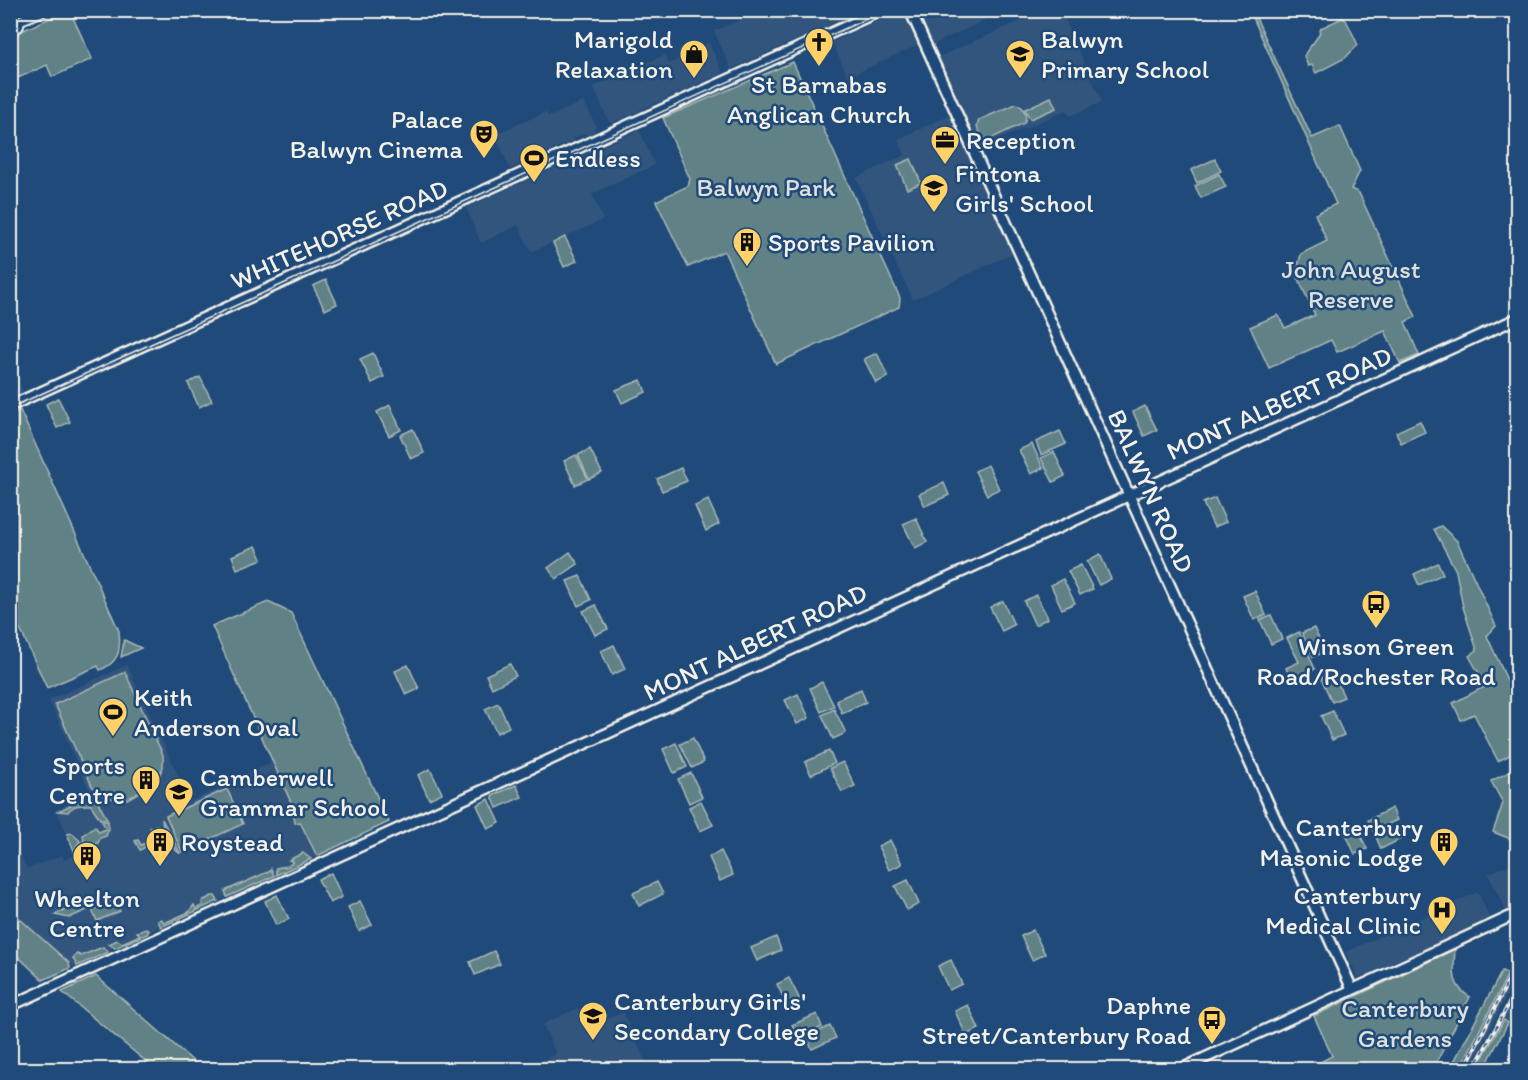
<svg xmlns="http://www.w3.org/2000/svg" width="1528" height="1080" viewBox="0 0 1528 1080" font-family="Itim,sans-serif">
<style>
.built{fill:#33547d}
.green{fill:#608185;stroke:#aab9b6;stroke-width:1.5}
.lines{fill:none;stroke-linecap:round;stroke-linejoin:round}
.minor-casing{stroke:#f4f1e8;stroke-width:12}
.major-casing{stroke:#f4f1e8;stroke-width:14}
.minor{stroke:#1f4a7a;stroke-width:8}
.major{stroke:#1f4a7a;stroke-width:9}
.tram{stroke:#f4f1e8;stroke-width:1.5}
.rail-casing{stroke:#f4f1e8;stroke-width:4}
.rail{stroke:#1f4a7a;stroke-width:1.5;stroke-dasharray:4.5;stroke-linecap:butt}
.labels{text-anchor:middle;stroke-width:5;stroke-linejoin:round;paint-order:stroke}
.poi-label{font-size:26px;fill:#f4f1e8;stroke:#1f4a7a;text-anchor:start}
.park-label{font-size:26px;fill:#dee0d9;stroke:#1f4a7a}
.street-label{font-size:26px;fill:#f4f1e8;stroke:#1f4a7a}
</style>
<rect width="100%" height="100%" fill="#1f4a7a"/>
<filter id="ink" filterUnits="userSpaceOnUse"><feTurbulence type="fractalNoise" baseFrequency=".0167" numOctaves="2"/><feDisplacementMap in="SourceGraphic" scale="12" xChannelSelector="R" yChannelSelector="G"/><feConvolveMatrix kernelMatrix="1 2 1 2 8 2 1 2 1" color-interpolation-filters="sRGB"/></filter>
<g filter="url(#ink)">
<!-- built -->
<g class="built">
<polygon points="902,10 918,45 848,77 832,42"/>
<polygon points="1005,10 933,45 918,11 918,10"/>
<polygon points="761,11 761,10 861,11 731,69 714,31"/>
<polygon points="1043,11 1061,11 1102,102 1070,116 1066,110 980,148 938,57"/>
<polygon points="709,43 723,73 612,123 609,122 593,87 665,55 669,64"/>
<polygon points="584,101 596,126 594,132 587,135 585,133 574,138 574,140 510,169 495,134 546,112 549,117"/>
<polygon points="950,115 1014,253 913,300 856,178 905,155 898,139"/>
<polygon points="639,130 655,165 592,194 603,220 531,252 518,225 481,243 466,208"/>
<polygon points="10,364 23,391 11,397 10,397"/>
<polygon points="127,665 190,801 235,782 238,778 273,762 317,856 70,968 69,963 11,911 10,833 27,869 62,855 64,860 76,855 57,812 91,795 49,700"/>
<polygon points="1517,839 1517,906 1506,911 1488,874 1510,864"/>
<polygon points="1478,892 1490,919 1358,978 1346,952"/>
<polygon points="1517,960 1517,975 1471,1068 1473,1069 1517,985 1517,1028 1504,1021 1476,1069 1460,1070 1463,1065 1465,1065"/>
<polygon points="578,1008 588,1028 623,1012 649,1069 524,1069 556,1054 543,1024"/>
</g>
<!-- green -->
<g class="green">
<polygon points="67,10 70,11 92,59 52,77 47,65 11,81 11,36"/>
<polygon points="1250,11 1253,11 1312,138 1340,126 1360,171 1351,189 1359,193 1416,317 1405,322 1419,355 1400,363 1385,331 1337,352 1331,340 1269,368 1250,327 1278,315 1285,328 1315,315 1296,274 1301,254 1327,241 1315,214 1336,204"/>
<path d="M 1342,18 L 1346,20 L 1358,45 L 1345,58 L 1316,73 L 1312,65 L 1308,66 L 1304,56 C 1309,44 1317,44 1321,28 Z"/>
<polygon points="793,62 900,298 899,307 776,364 724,251 688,267 656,201 688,186 690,179 663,118"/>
<polygon points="1051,97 1056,108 1030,119 1025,109"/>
<path d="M 1016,104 C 1024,106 1028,116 1024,123 L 990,139 L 983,138 L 977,127 L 979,120 Z"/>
<polygon points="911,159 921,183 907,189 897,165"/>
<polygon points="1215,159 1221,171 1197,183 1191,170"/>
<polygon points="1219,174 1226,187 1201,198 1195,186"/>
<polygon points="565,237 577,261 564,267 553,243"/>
<polygon points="326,280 337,304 325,310 313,286"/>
<polygon points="373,353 384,377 372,383 360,359"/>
<polygon points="877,353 888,377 876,383 864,359"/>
<polygon points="200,377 212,401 199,407 188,383"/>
<polygon points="641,380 646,392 622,403 616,390"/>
<polygon points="58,398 70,422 57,428 46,404"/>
<polygon points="390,405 401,430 389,436 377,412"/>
<polygon points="1145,406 1157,430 1144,436 1133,412"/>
<path d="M 20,410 L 119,631 C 121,651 119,662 100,670 L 98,666 L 47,688 L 11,609 L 10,415 Z"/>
<polygon points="1420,421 1425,432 1401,443 1396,432"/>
<polygon points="413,429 424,453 411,459 400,435"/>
<polygon points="1060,431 1066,444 1041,455 1036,442"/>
<polygon points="1032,444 1043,468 1031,474 1019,450"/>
<polygon points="590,449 602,473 589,479 578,455"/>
<polygon points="1054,452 1065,476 1053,482 1041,458"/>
<polygon points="576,455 588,479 575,485 564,461"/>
<polygon points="988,465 999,489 987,495 975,471"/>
<polygon points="681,468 687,481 662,491 657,479"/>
<polygon points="944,483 949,495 925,506 919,494"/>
<polygon points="1215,498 1226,522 1214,527 1203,503"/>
<polygon points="708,500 719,524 706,531 695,506"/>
<polygon points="916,518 927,542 915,548 903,524"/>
<polygon points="1441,526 1457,541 1496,626 1487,636 1517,702 1517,764 1512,754 1498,761 1474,714 1461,720 1453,703 1486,686 1469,656 1477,650 1463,607 1456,571 1434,529"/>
<polygon points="256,546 262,559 237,569 232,556"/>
<polygon points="570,552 578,564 556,579 548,568"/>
<polygon points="1100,554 1111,579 1099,585 1087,561"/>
<polygon points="1438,563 1443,574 1419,585 1414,574"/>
<polygon points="1081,565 1093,589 1080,595 1068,571"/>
<polygon points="580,576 591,600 578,606 567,581"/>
<polygon points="1063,579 1075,603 1062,609 1051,585"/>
<polygon points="1255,591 1266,615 1254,620 1243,596"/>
<polygon points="1036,595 1048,618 1035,625 1024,601"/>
<polygon points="1003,601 1014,625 1002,631 990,607"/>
<polygon points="268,602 291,613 389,822 317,856 300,822 295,823 293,807 212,626"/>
<polygon points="596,605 608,629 595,635 583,611"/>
<polygon points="1271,615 1282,639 1271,644 1260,620"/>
<polygon points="1314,628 1325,652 1313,657 1302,633"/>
<polygon points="1299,632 1315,669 1291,680 1286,668 1299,662 1287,638"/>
<polygon points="124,640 141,648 121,657"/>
<polygon points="614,645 625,669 612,675 601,651"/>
<polygon points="510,664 516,676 492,688 486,675"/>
<polygon points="408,665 419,689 406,695 395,671"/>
<polygon points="125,672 163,755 163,767 155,784 127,799 107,798 92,786 55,704"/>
<polygon points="1333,673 1344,697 1332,702 1321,678"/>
<polygon points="822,682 834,706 821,712 810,688"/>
<polygon points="861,689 866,702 842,713 836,700"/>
<polygon points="798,694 809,718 797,724 785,700"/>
<polygon points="498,703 509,727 497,733 485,709"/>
<polygon points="834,709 846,733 833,739 822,715"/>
<polygon points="1333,711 1344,735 1332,740 1321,716"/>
<polygon points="693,738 704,762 692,768 680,744"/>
<polygon points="676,743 687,767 674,773 663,749"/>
<polygon points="829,751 835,763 811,775 805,762"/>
<polygon points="843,762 855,786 842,792 830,768"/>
<polygon points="1517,768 1518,839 1516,841 1493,832 1503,803 1491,781"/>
<polygon points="430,769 442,793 429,799 418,775"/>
<polygon points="691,773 702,797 689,803 678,779"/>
<polygon points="516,785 522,797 497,808 492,796"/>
<polygon points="227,789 243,824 182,852 166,816"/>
<path d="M 92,791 L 107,819 L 100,819 L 91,805 C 82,805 73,804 68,812 L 58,811 L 91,796 L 90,792 Z"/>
<polygon points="489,799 500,823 488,829 477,805"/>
<polygon points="701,801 713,825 700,831 689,807"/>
<polygon points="1392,808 1397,820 1373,831 1368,820"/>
<polygon points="162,819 180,853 179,853 172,847 163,843 164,837"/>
<polygon points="102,821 108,821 109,829 106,836 100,838 98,843 89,843 81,851 79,850 78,846 84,840 83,835 95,826 99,832 106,829"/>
<polygon points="157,825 157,840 140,850 135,841 138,840 141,845 155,839 150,828"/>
<polygon points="1356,825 1367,849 1355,854 1344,830"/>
<polygon points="1399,826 1405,837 1381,849 1376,837"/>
<polygon points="72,833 80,841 76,847 78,853 89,849 91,845 94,846 86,857 77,861 75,856 76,855 67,834"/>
<polygon points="890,840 902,864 889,870 878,846"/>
<polygon points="721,851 733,875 720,881 709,857"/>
<polygon points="303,853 311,859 276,875 276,868 288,866 293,862 289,860"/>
<polygon points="271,869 274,876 227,897 225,891 270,871"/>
<polygon points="331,873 342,897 330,903 318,879"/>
<polygon points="908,880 919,904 907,910 895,886"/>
<polygon points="657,882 663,894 639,906 633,893"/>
<polygon points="277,895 289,919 276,925 265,901"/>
<polygon points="212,896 215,896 218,901 161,927 158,921 162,919 164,923 189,912 194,905 196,909 203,905 202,901"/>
<polygon points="84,898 89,909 69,918 55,915"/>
<polygon points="115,899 120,911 97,921 92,910"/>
<polygon points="360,901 372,925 359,931 348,907"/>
<polygon points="11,911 69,963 70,968 43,980 11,950"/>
<polygon points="146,929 149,931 147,934 115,948 109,944 117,940 122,943 140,935 137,932"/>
<polygon points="1033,930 1045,954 1032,960 1021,936"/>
<polygon points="776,937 781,950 757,961 751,948"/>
<polygon points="103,947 108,952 77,966 73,958 77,954 81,956"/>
<path d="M 1455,949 C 1454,969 1450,986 1470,997 L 1433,1069 L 1323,1069 L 1320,1062 L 1332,1056 L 1314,1016 Z"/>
<polygon points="494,951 500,964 475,975 470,962"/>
<polygon points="951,960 962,984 949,990 938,966"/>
<polygon points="1502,971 1508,974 1460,1069 1450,1069"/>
<polygon points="96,976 202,1069 155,1069 62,992"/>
<polygon points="789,978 801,1002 788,1008 777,984"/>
<polygon points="968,1005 979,1029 966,1035 955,1011"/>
<polygon points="817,1014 822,1027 798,1038 792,1025"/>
<polygon points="1504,1020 1508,1023 1484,1069 1476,1069"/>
<polygon points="830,1026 836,1038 812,1049 806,1037"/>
</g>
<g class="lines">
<!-- minor casing -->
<g class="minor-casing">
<g id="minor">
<circle cx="15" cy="24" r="4.5"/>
<polyline points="18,21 46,10"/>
</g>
</g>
<!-- major casing -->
<g class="major-casing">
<g id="major">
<polyline points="910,10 1352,989"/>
<polyline points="10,406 882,10"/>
<polyline points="10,1006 1518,318"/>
<polyline points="1179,1070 1518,913"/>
</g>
</g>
<!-- minor -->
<use href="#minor" class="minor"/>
<!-- major -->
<use href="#major" class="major"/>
<!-- tram -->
<polyline class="tram" points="10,408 886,10"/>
<!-- rail casing -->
<g class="rail-casing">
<g id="rail">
<polyline points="1478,1061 1518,987"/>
<polyline points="1464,1070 1518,961"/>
</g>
</g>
<!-- rail -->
<use href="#rail" class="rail"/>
</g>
</g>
<!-- icons -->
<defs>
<g id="church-pin" transform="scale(1.5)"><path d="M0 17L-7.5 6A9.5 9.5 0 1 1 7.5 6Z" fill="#ffd166" stroke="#1f4a7a"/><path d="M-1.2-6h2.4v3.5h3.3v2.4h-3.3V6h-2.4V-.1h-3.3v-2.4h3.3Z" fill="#111"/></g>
<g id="shop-pin" transform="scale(1.5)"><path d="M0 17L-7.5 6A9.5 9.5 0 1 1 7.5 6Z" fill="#ffd166" stroke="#1f4a7a"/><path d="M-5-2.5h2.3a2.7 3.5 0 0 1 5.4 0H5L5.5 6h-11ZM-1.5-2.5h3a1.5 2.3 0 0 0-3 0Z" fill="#111"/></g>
<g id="school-pin" transform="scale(1.5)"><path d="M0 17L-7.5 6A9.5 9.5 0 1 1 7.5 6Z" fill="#ffd166" stroke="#1f4a7a"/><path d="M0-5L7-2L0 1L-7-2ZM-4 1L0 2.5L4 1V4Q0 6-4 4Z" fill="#111"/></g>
<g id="theatre-pin" transform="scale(1.5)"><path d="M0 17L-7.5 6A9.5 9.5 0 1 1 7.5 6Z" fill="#ffd166" stroke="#1f4a7a"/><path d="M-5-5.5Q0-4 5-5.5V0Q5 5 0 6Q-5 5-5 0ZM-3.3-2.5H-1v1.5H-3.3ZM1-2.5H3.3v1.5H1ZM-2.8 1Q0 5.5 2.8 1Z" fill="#111"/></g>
<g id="office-pin" transform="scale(1.5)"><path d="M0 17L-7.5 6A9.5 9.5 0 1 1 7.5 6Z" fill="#ffd166" stroke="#1f4a7a"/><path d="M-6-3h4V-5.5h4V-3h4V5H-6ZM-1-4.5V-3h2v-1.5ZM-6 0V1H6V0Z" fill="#111"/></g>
<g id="stadium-pin" transform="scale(1.5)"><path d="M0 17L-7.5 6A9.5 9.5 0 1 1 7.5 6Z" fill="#ffd166" stroke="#1f4a7a"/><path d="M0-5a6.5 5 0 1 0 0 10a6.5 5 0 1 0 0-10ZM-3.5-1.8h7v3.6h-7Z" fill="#111"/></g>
<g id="building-pin" transform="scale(1.5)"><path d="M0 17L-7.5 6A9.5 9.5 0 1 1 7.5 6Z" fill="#ffd166" stroke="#1f4a7a"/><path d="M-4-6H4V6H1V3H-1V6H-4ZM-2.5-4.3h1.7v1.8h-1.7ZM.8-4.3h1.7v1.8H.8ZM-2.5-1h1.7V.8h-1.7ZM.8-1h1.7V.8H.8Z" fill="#111"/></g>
<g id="bus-pin" transform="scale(1.5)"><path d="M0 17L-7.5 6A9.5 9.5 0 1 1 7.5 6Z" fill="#ffd166" stroke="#1f4a7a"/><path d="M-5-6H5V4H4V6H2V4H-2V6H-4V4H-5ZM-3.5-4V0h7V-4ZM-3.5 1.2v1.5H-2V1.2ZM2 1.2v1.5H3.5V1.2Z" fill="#111"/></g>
<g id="hospital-pin" transform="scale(1.5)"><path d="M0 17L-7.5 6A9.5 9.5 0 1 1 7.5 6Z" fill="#ffd166" stroke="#1f4a7a"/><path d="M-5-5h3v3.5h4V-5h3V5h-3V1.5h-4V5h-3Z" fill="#111"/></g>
</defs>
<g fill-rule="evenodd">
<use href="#church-pin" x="819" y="42"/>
<use href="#shop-pin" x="694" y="54"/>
<use href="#school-pin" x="1020" y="54"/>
<use href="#theatre-pin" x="484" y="134"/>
<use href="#office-pin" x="945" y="140"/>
<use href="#stadium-pin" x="534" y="158"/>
<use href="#school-pin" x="934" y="188"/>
<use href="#building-pin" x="747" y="242"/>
<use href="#bus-pin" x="1376" y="604"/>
<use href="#stadium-pin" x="113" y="712"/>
<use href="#building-pin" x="146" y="780"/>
<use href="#school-pin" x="179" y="792"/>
<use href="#building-pin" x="160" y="842"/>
<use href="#building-pin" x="1444" y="842"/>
<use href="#building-pin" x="87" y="856"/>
<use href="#hospital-pin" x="1442" y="910"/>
<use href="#school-pin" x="593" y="1016"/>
<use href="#bus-pin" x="1212" y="1020"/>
</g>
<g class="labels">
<!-- poi labels -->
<g class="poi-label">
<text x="673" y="48" text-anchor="end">Marigold<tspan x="673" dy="30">Relaxation</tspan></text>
<text x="1041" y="48">Balwyn<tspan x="1041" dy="30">Primary School</tspan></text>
<text x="819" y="93" text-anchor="middle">St Barnabas<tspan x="819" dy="30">Anglican Church</tspan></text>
<text x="463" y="128" text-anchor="end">Palace<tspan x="463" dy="30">Balwyn Cinema</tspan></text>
<text x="966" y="149">Reception</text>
<text x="555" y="167">Endless</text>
<text x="955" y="182">Fintona<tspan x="955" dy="30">Girls' School</tspan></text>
<text x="768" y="251">Sports Pavilion</text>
<text x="1376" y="655" text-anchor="middle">Winson Green<tspan x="1376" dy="30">Road/Rochester Road</tspan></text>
<text x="134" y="706">Keith<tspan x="134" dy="30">Anderson Oval</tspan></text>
<text x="125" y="774" text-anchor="end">Sports<tspan x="125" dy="30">Centre</tspan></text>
<text x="200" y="786">Camberwell<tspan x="200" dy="30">Grammar School</tspan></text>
<text x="1423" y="836" text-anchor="end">Canterbury<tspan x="1423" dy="30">Masonic Lodge</tspan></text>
<text x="181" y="851">Roystead</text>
<text x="1421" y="904" text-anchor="end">Canterbury<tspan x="1421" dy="30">Medical Clinic</tspan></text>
<text x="87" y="907" text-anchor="middle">Wheelton<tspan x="87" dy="30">Centre</tspan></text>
<text x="614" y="1010">Canterbury Girls'<tspan x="614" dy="30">Secondary College</tspan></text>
<text x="1191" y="1014" text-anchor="end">Daphne<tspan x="1191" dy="30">Street/Canterbury Road</tspan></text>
</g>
<!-- park labels -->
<g class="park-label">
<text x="766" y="196">Balwyn Park</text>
<text x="1351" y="278">John August<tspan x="1351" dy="30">Reserve</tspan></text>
<text x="1405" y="1017">Canterbury<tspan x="1405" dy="30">Gardens</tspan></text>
</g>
<!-- street labels -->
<g class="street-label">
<text transform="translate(339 234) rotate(-24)" y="9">WHITEHORSE ROAD</text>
<text transform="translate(1279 403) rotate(-24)" y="9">MONT ALBERT ROAD</text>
<text transform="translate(1151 491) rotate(66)" y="9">BALWYN ROAD</text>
<text transform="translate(755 642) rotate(-25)" y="9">MONT ALBERT ROAD</text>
</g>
</g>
<!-- margin -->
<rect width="1528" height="1080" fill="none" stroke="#1f4a7a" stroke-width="36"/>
<rect x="18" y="18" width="1492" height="1044" fill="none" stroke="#f4f1e8" stroke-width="2" filter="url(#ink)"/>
</svg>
